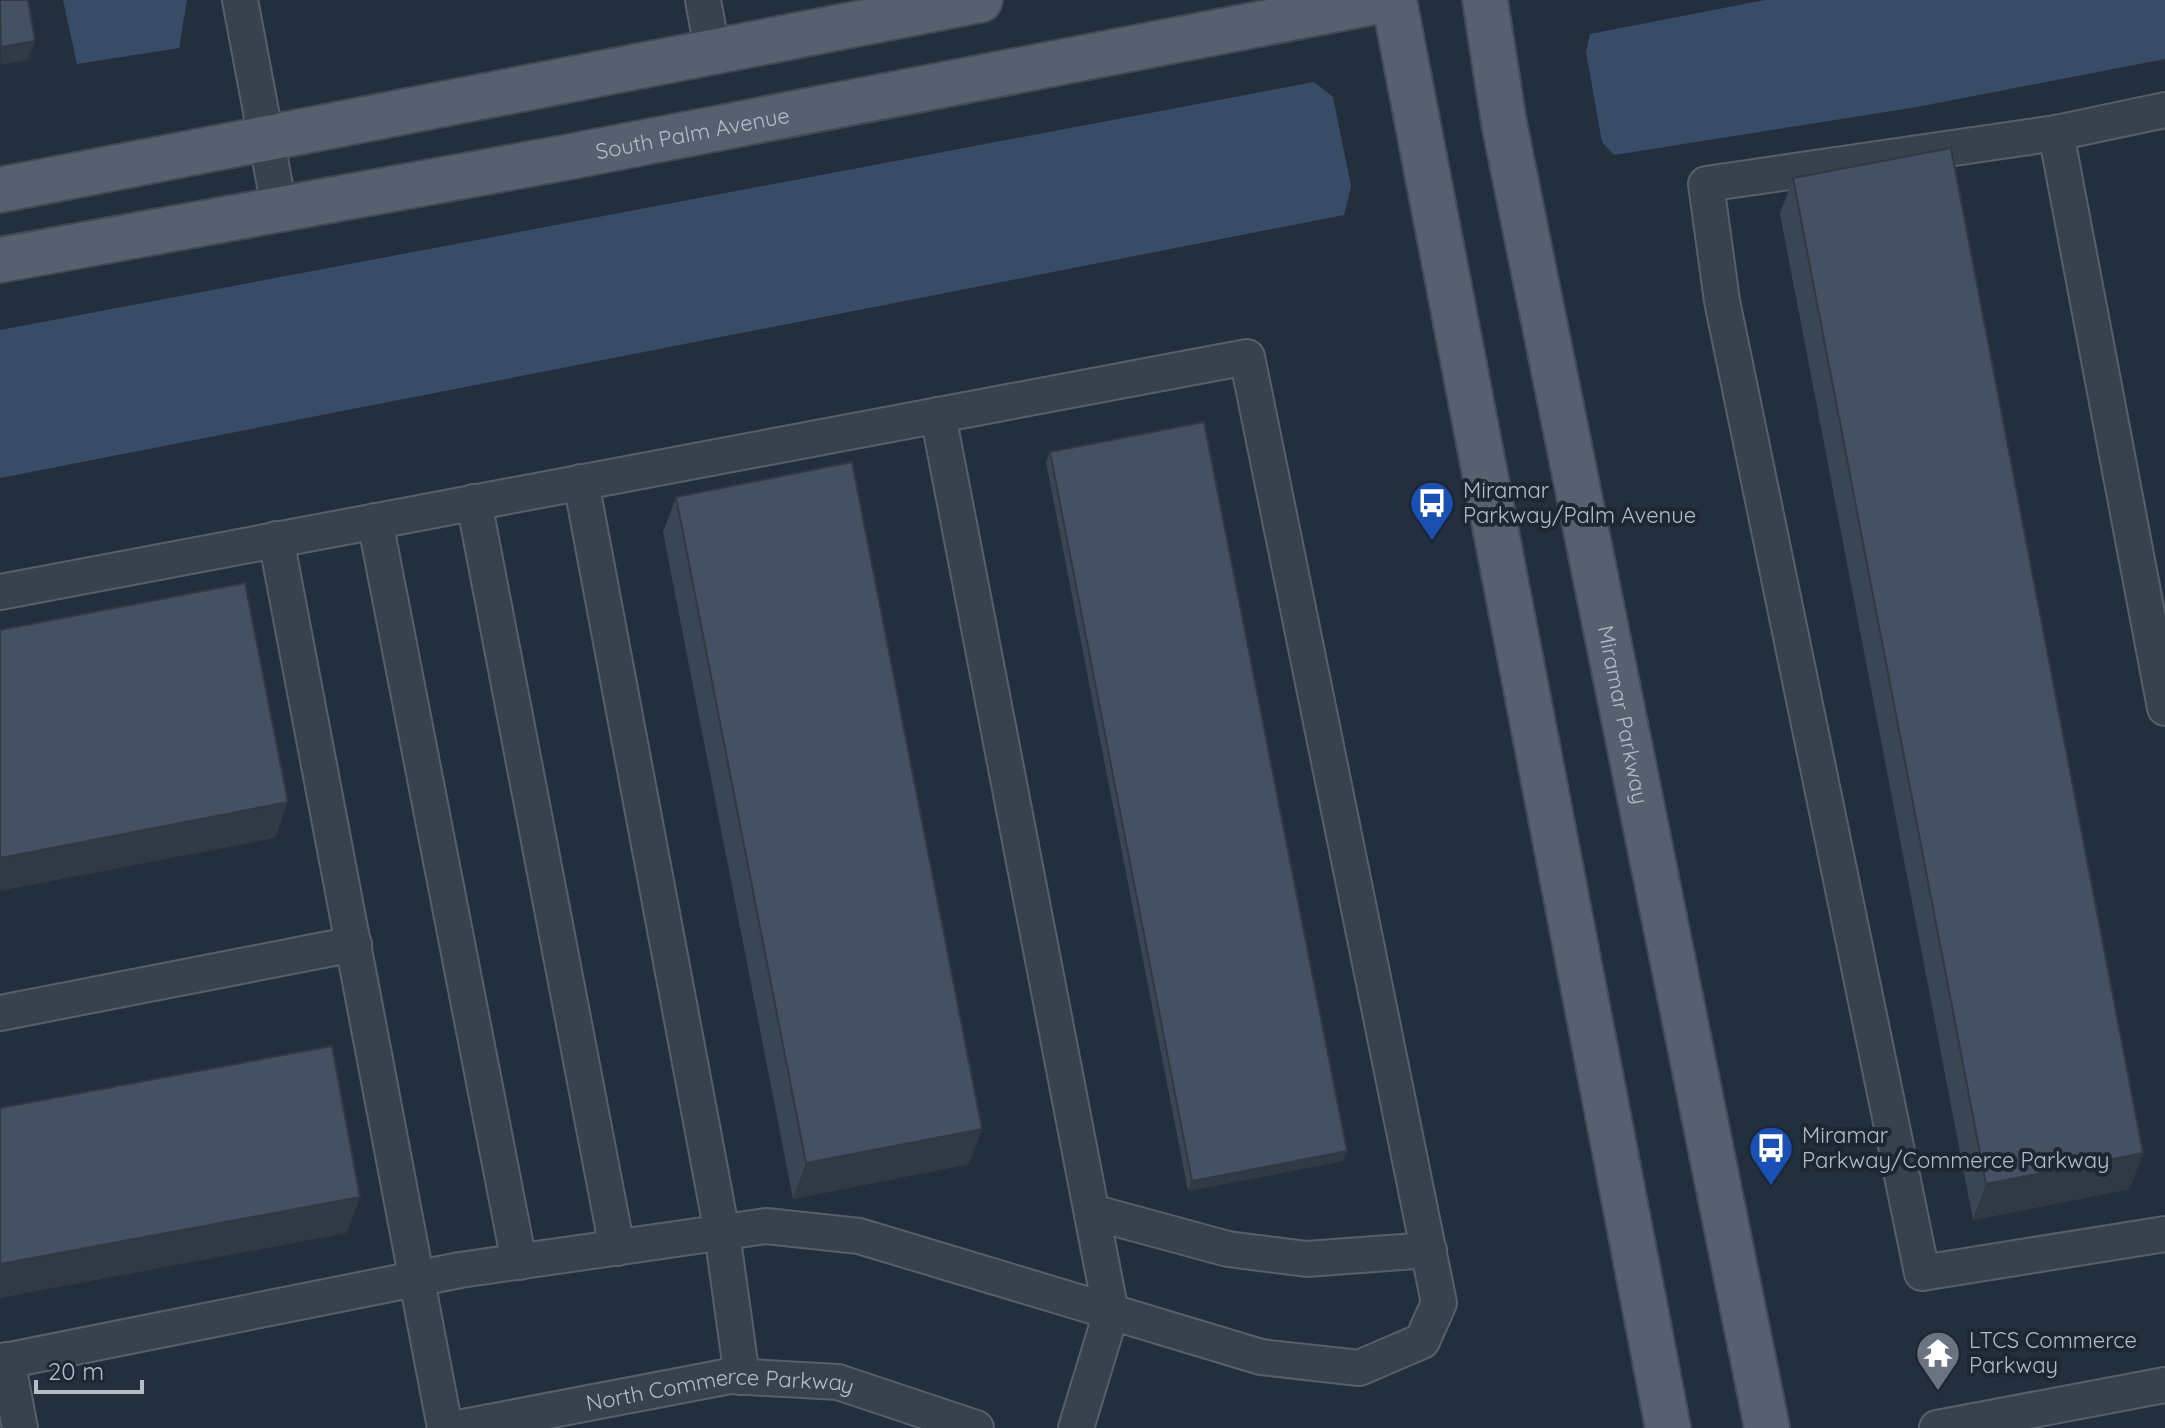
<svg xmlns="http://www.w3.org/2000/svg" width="2165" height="1428" viewBox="0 0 2165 1428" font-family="Quicksand,sans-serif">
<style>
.water{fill:#394c67}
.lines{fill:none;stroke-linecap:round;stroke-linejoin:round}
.minor-casing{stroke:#565f6c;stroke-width:38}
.major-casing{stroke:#414a57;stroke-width:48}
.minor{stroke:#38414e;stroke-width:34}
.major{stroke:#56606e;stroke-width:44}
.wall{fill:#3b4654}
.shaded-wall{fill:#303945}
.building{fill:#455162;stroke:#303945;stroke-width:2}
.labels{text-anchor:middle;stroke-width:8;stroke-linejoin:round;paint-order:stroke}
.street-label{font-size:22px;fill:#b4bcc9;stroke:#1d2633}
.poi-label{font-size:22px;fill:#b4bcc9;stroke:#1d2633;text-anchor:start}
</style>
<rect width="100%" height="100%" fill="#242f3e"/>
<!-- water -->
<g class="water">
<polygon points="63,0 187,0 179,48 77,64"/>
<polygon points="1765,0 2165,0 2165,59 1917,107 1614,155 1602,142 1586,52 1590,34"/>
<polygon points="1314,82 1333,97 1351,186 1344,215 0,478 0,330"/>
</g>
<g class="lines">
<!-- minor casing -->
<g class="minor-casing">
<g id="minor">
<polyline points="240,0 279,207"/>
<polyline points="703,0 712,49"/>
<polyline points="2165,110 2056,133 1706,184 1722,301 1922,1273 2165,1234"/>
<polyline points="2056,133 2165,708"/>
<polyline points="938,415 1111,1313 1076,1428"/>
<polyline points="581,482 722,1233 742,1377"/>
<polyline points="474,502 617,1248"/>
<polyline points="375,521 519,1262"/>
<polyline points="276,539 445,1428"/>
<polyline points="0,592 1247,357 1439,1303 1422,1341 1359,1368 1261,1357 859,1236 766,1226 460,1270 0,1362"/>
<polyline points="0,1013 354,944"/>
<polyline points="1092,1212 1228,1249 1307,1259 1429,1250"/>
<polyline points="7,1360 20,1428"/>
<path id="s1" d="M 458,1428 L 730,1376 L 838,1382 L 976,1428"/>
<polyline points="1937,1428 2165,1385"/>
</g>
</g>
<!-- major casing -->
<g class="major-casing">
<g id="major">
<polyline points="1394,0 1668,1428"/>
<path id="s2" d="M 1485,0 L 1504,123 L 1767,1428"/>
<polyline points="0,190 980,0"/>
<path id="s3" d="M 0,260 L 563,158 L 1384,0"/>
</g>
</g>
<!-- minor -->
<use href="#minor" class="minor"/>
<!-- major -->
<use href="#major" class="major"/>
</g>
<!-- wall -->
<g class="wall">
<polygon points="1793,178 2130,1189 1973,1220 1780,214"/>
<polygon points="1050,452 1347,1151 1343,1161 1188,1191 1046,462"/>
<polygon points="676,497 969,1164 793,1199 663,532"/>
</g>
<!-- shaded-wall -->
<g class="shaded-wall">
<polygon points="35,41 28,60 0,65 1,47"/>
<polygon points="288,802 275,838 0,891 0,858"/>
<polygon points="982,1129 969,1164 793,1199 806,1163"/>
<polygon points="1347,1151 1343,1161 1188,1191 1192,1181"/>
<polygon points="2143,1153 2130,1189 1973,1220 1986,1184"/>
<polygon points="360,1197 347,1233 0,1298 0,1264"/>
</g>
<!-- building -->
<g class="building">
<polygon points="0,0 28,0 35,41 1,47"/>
<polygon points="1951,148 2143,1153 1986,1184 1793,178"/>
<polygon points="1204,422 1347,1151 1192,1181 1050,452"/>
<polygon points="852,462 982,1129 806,1163 676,497"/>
<polygon points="245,583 288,802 0,858 0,630"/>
<polygon points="332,1046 360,1197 0,1264 0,1108"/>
</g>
<!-- icons -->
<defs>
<g id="bus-pin" transform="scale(2.3)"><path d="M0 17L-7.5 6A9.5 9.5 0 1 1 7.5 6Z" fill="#1a4fb4" stroke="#1d2633"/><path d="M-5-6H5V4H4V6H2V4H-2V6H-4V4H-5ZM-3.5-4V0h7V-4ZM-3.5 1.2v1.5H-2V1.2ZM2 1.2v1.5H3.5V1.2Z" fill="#fff"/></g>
<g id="temple-pin" transform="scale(2.3)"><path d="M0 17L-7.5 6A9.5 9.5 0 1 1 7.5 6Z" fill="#6b7280" stroke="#1d2633"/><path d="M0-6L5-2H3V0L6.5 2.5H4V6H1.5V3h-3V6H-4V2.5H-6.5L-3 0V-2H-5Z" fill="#fff"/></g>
</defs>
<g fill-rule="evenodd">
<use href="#bus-pin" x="1432" y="503"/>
<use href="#bus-pin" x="1771" y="1148"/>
<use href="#temple-pin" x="1938" y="1353"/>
</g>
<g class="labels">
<!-- street labels -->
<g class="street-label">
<text dy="8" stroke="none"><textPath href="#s3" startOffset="704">South Palm Avenue</textPath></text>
<text dy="8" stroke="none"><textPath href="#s2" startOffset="728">Miramar Parkway</textPath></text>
<text dy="8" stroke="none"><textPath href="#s1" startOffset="266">North Commerce Parkway</textPath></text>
</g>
<!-- poi labels -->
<g class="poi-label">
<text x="1463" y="498">Miramar<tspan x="1463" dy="25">Parkway/Palm Avenue</tspan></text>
<text x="1802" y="1143">Miramar<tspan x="1802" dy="25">Parkway/Commerce Parkway</tspan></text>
<text x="1969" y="1348">LTCS Commerce<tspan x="1969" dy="25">Parkway</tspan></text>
</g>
</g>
<!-- scale -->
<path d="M36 1380v12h106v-12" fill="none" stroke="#b4bcc9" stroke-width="4"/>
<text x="48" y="1380" font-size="24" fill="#b4bcc9" stroke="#1d2633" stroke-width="6" paint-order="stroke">20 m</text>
</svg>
